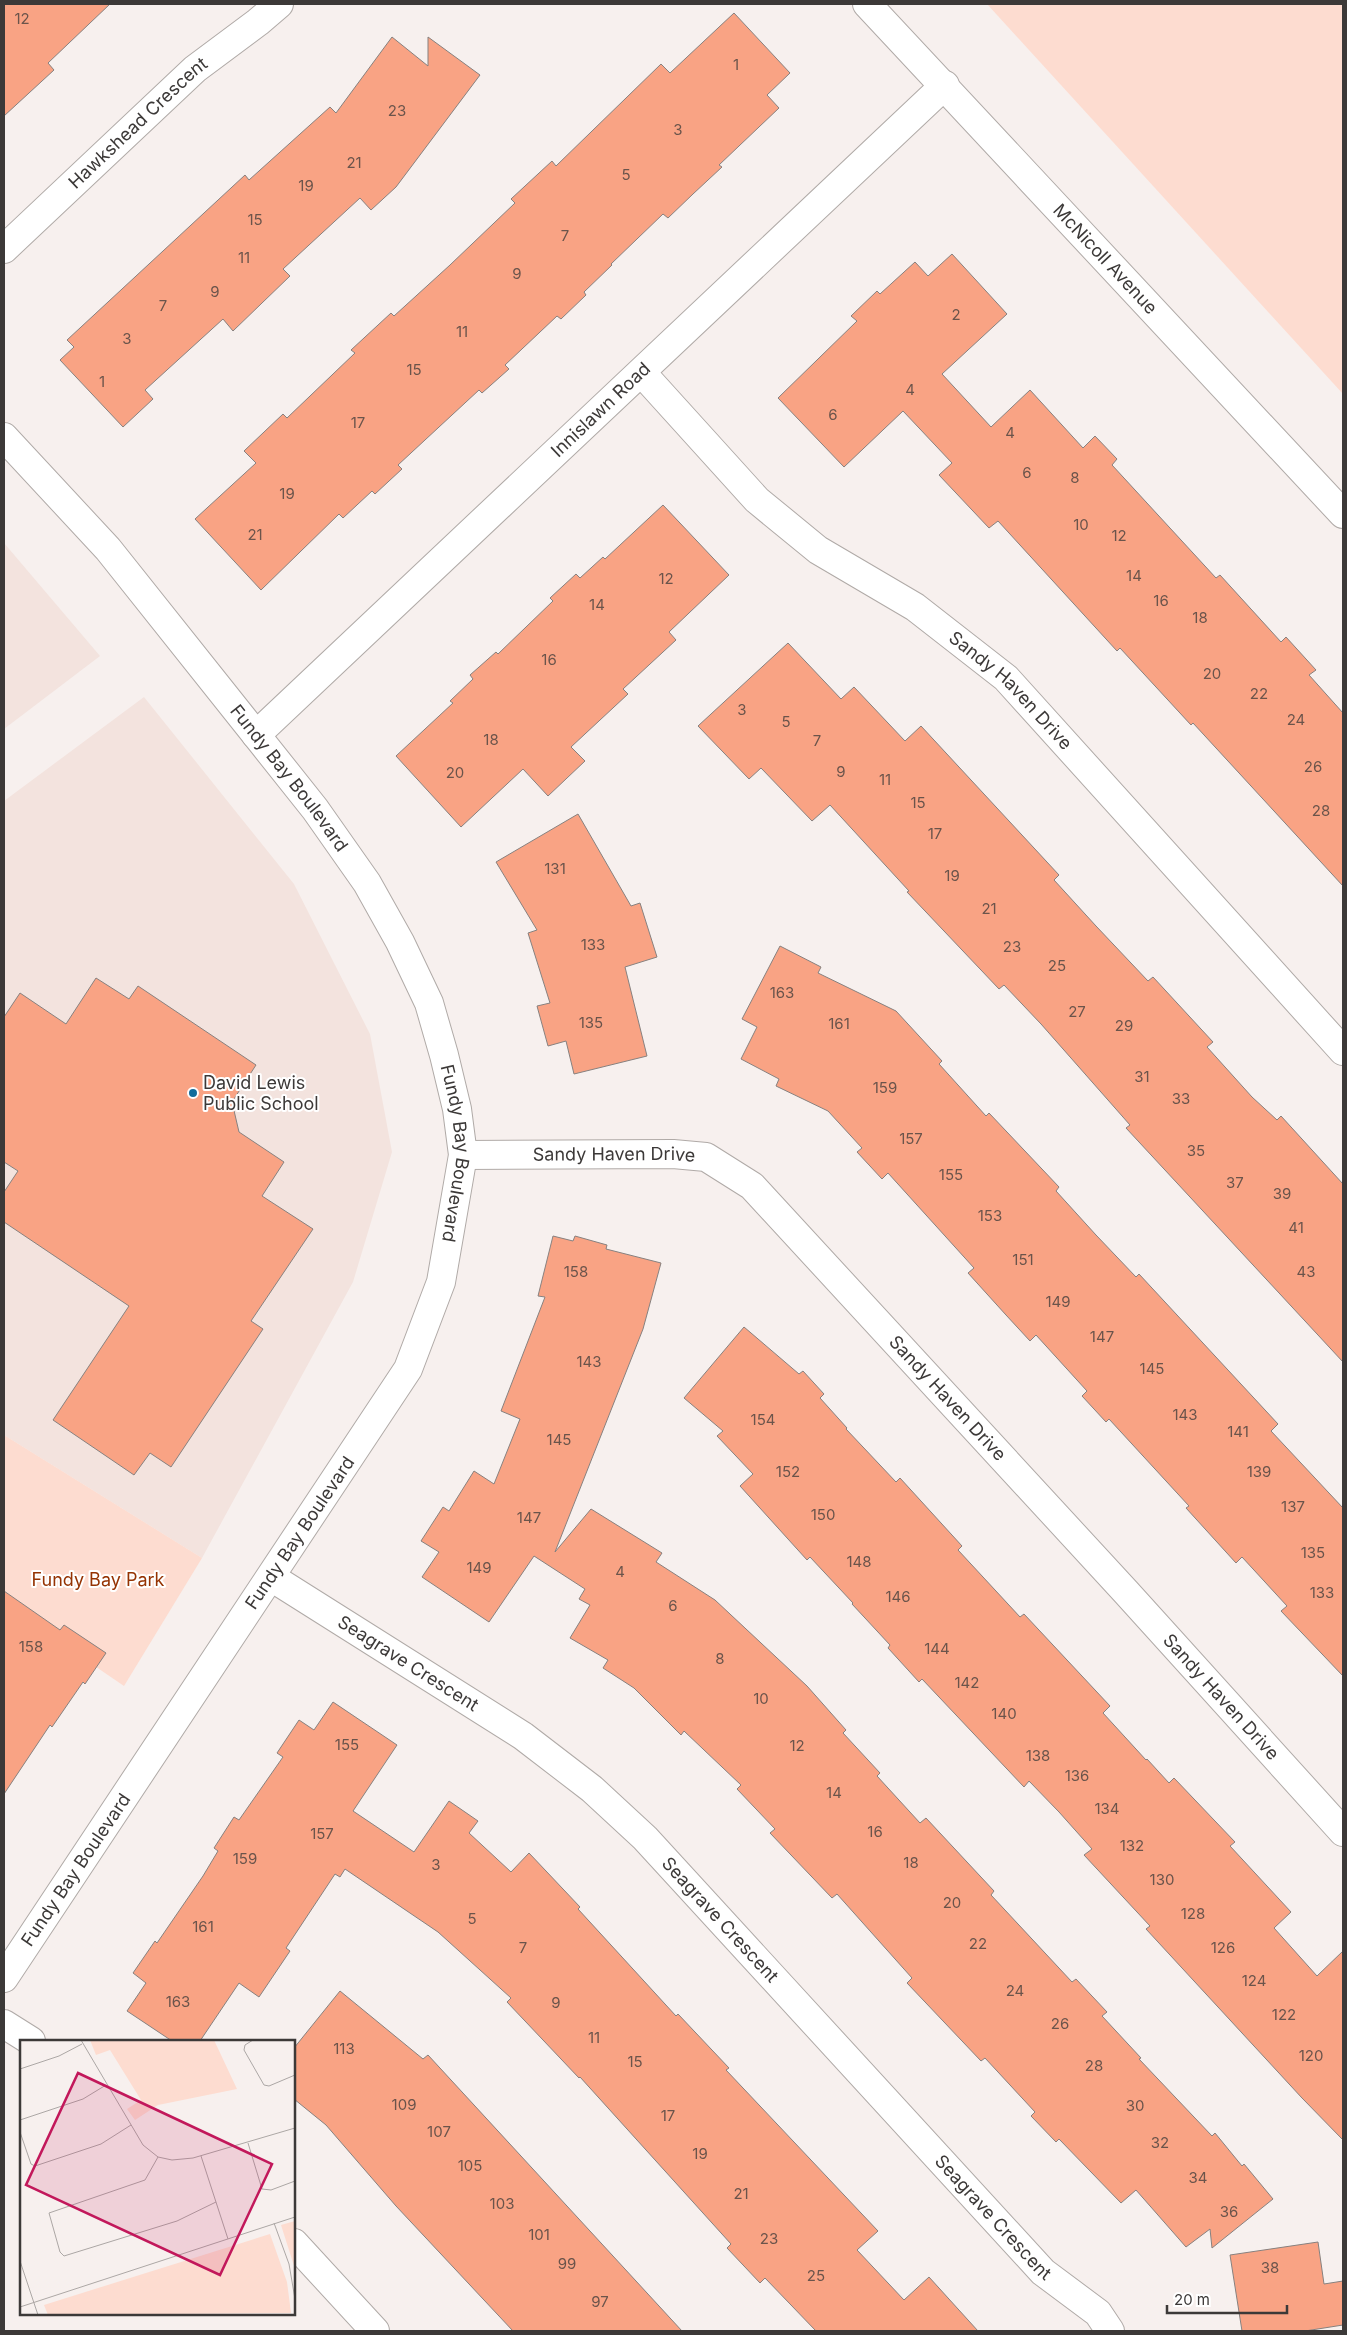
<svg xmlns="http://www.w3.org/2000/svg" width="1347" height="2335" viewBox="0 0 1347 2335" font-family="Inter,sans-serif">
<style>
.built{fill:#f3e3de}
.green{fill:#fddcd0}
.building{fill:#f9a384;stroke:#87817f}
.lines{fill:none;stroke-linecap:round;stroke-linejoin:round}
.minor-casing{stroke:#b0aaa7;stroke-width:30}
.tertiary-casing{stroke:#b0aaa7;stroke-width:30}
.secondary-casing{stroke:#b0aaa7;stroke-width:30}
.minor{stroke:#fff;stroke-width:28}
.tertiary{stroke:#fff;stroke-width:28}
.secondary{stroke:#fff;stroke-width:28}
.poi-dot{fill:#126c9b;stroke:#fff;stroke-width:2}
.labels{text-anchor:middle;stroke-width:4;stroke-linejoin:round;paint-order:stroke}
.number-label{font-size:15px;fill:#6b544b}
.street-label{font-size:18px;fill:#3c3938;stroke:#fff}
.poi-label{font-size:18px;fill:#3c3938;stroke:#fff;text-anchor:start}
.park-label{font-size:18px;fill:#953303;stroke:#fff}
.inset-road{fill:none;stroke:#aca7a5;stroke-width:1}
.view{fill:#c2185b;fill-opacity:0.15;stroke:#c2185b;stroke-width:2.5}
.inset-edge{fill:none;stroke:#3c3938;stroke-width:2.5}
</style>
<rect width="100%" height="100%" fill="#f7f0ee"/>
<!-- built -->
<g class="built">
<polygon points="4,543 100,656 4,729"/>
<polygon points="144,697 294,884 370,1034 392,1152 353,1282 202,1558 4,1435 4,801"/>
</g>
<!-- green -->
<g class="green">
<polygon points="987,4 1343,4 1343,394"/>
<polygon points="4,1435 202,1558 124,1686 4,1604"/>
</g>
<!-- building -->
<g class="building">
<polygon points="4,4 110,4 48,63 54,70 4,116"/>
<polygon points="734,13 790,73 767,95 779,108 719,165 722,167 693,194 668,218 663,214 611,264 612,265 584,292 586,295 561,319 557,316 505,365 509,369 482,393 479,390 398,465 402,469 375,494 372,491 343,518 339,514 261,590 195,519 256,463 244,451 283,414 287,418 355,353 351,350 391,313 394,316 450,265 515,203 511,199 552,161 556,166 661,64 670,73"/>
<polygon points="392,37 428,66 428,37 480,75 396,187 371,210 360,198 283,269 290,276 233,331 223,319 145,390 153,399 123,427 60,360 74,347 67,340 245,175 249,180 330,107 336,113"/>
<polygon points="952,254 1007,314 942,374 991,427 1030,390 1083,448 1095,436 1117,459 1112,465 1216,578 1220,575 1281,642 1286,637 1316,670 1309,675 1343,713 1343,886 1193,723 1191,725 1120,648 1117,651 998,521 989,528 939,475 952,463 903,411 844,467 778,398 857,321 851,316 877,291 880,294 915,262 928,276"/>
<polygon points="663,505 729,575 669,632 676,640 623,689 628,694 571,747 585,761 548,796 523,769 461,827 396,756 453,703 450,701 473,679 470,675 496,652 498,654 553,601 550,598 576,574 580,578 603,557 605,559"/>
<polygon points="788,643 841,699 854,687 905,741 921,726 1059,875 1054,880 1096,926 1148,981 1153,977 1213,1042 1207,1047 1252,1097 1277,1120 1281,1116 1343,1184 1343,1362 1126,1128 1130,1125 1041,1024 1004,985 999,989 907,892 909,891 830,805 812,821 761,768 749,779 698,726"/>
<polygon points="578,814 631,906 640,903 657,957 625,967 647,1056 574,1074 566,1041 548,1046 537,1006 550,1003 528,933 537,930 496,862"/>
<polygon points="780,946 821,967 818,973 896,1011 942,1061 939,1064 986,1116 989,1113 1059,1187 1056,1191 1096,1235 1136,1277 1139,1274 1278,1424 1271,1431 1343,1508 1343,1676 1281,1611 1287,1606 1242,1557 1236,1563 1186,1508 1189,1506 1109,1419 1106,1422 1082,1396 1087,1391 1036,1335 1030,1341 1006,1315 968,1273 974,1268 888,1173 882,1179 857,1152 862,1148 828,1111 776,1086 779,1079 741,1059 757,1027 742,1019"/>
<polygon points="96,978 129,999 138,986 256,1065 232,1102 239,1132 284,1162 262,1196 313,1229 251,1321 263,1329 171,1467 150,1453 134,1475 53,1420 129,1306 4,1222 4,1192 18,1171 4,1162 4,1017 20,993 66,1024"/>
<polygon points="553,1236 573,1241 575,1236 607,1245 606,1249 661,1263 643,1329 555,1552 591,1509 662,1553 656,1562 715,1600 807,1686 846,1730 843,1733 880,1773 877,1776 920,1823 926,1818 994,1891 991,1895 1072,1982 1076,1979 1107,2012 1102,2016 1141,2058 1139,2059 1212,2136 1215,2133 1242,2166 1244,2164 1273,2199 1212,2248 1210,2229 1186,2247 1136,2190 1121,2203 1059,2139 1056,2142 1031,2116 1035,2112 985,2058 981,2061 907,1983 912,1978 837,1894 832,1898 770,1833 775,1829 737,1789 741,1785 684,1731 681,1735 634,1688 603,1668 608,1660 570,1638 590,1605 579,1599 585,1589 534,1556 489,1622 422,1577 439,1552 421,1541 443,1507 449,1511 474,1471 494,1484 520,1419 501,1411 545,1297 538,1296"/>
<polygon points="744,1327 799,1374 803,1371 824,1394 820,1398 847,1428 846,1429 896,1482 900,1478 962,1546 958,1550 1020,1617 1024,1614 1110,1706 1103,1713 1146,1760 1147,1759 1169,1783 1174,1778 1235,1842 1230,1846 1291,1912 1274,1928 1317,1976 1343,1951 1343,2140 1302,2098 1146,1929 1150,1926 1084,1855 1092,1849 1059,1812 1029,1781 1024,1787 922,1679 919,1682 888,1648 890,1645 852,1604 853,1603 810,1557 807,1560 740,1486 753,1474 717,1436 723,1431 684,1398"/>
<polygon points="4,1591 60,1630 64,1625 106,1653 85,1684 83,1682 52,1727 50,1725 4,1794"/>
<polygon points="333,1702 397,1745 353,1811 414,1852 449,1801 478,1821 469,1833 511,1872 529,1853 580,1907 578,1909 676,2016 678,2014 729,2068 726,2070 878,2231 857,2250 904,2300 929,2277 978,2331 816,2331 765,2278 760,2283 727,2248 731,2244 580,2077 579,2078 507,2002 511,1998 438,1932 345,1869 340,1877 335,1874 286,1948 290,1951 259,1997 239,1983 200,2041 172,2041 127,2011 146,1983 133,1973 155,1941 157,1943 203,1876 218,1851 214,1848 234,1817 239,1820 283,1757 277,1753 299,1720 314,1730"/>
<polygon points="340,1991 423,2059 428,2055 682,2331 513,2331 396,2206 326,2125 294,2099 294,2048"/>
<polygon points="1318,2242 1324,2284 1343,2281 1343,2325 1305,2331 1242,2331 1230,2255"/>
</g>
<g class="lines">
<!-- minor casing -->
<g class="minor-casing">
<g id="minor">
<path id="s1" d="M 4,249 L 195,69 L 258,22 L 279,4"/>
<path id="s2" d="M 642,373 L 757,500 L 818,550 L 915,607 L 1006,678 L 1343,1051"/>
<path id="s3" d="M 463,1155 L 673,1154 L 706,1157 L 752,1186 L 1126,1592 L 1343,1832"/>
<path id="s4" d="M 271,1577 L 523,1736 L 592,1789 L 645,1838 L 1043,2272 L 1098,2313 L 1110,2331"/>
<polyline points="4,2024 31,2041"/>
<polyline points="294,2243 375,2331"/>
</g>
</g>
<!-- tertiary casing -->
<g class="tertiary-casing">
<g id="tertiary">
<path id="s5" d="M 4,437 L 108,549 L 315,809 L 367,883 L 400,942 L 429,1003 L 444,1055 L 457,1109 L 463,1155 L 441,1282 L 408,1369 L 4,1978"/>
<path id="s6" d="M 256,735 L 945,85"/>
</g>
</g>
<!-- secondary casing -->
<g class="secondary-casing">
<g id="secondary">
<path id="s7" d="M 867,4 L 1343,514"/>
</g>
</g>
<!-- minor -->
<use href="#minor" class="minor"/>
<!-- tertiary -->
<use href="#tertiary" class="tertiary"/>
<!-- secondary -->
<use href="#secondary" class="secondary"/>
</g>
<!-- markers -->
<circle class="poi-dot" cx="193" cy="1093" r="5"/>
<g class="labels">
<!-- number labels -->
<g class="number-label">
<text x="22" y="24">12</text>
<text x="736" y="70">1</text>
<text x="397" y="116">23</text>
<text x="678" y="135">3</text>
<text x="354" y="168">21</text>
<text x="626" y="180">5</text>
<text x="306" y="191">19</text>
<text x="255" y="225">15</text>
<text x="565" y="241">7</text>
<text x="244" y="263">11</text>
<text x="517" y="279">9</text>
<text x="215" y="297">9</text>
<text x="163" y="311">7</text>
<text x="956" y="320">2</text>
<text x="462" y="337">11</text>
<text x="127" y="344">3</text>
<text x="414" y="375">15</text>
<text x="102" y="387">1</text>
<text x="910" y="395">4</text>
<text x="833" y="420">6</text>
<text x="358" y="428">17</text>
<text x="1010" y="438">4</text>
<text x="1027" y="478">6</text>
<text x="1075" y="483">8</text>
<text x="287" y="499">19</text>
<text x="1081" y="530">10</text>
<text x="255" y="540">21</text>
<text x="1119" y="541">12</text>
<text x="1134" y="581">14</text>
<text x="666" y="584">12</text>
<text x="1161" y="606">16</text>
<text x="597" y="610">14</text>
<text x="1200" y="623">18</text>
<text x="549" y="665">16</text>
<text x="1212" y="679">20</text>
<text x="1259" y="699">22</text>
<text x="742" y="715">3</text>
<text x="1296" y="725">24</text>
<text x="786" y="727">5</text>
<text x="491" y="745">18</text>
<text x="817" y="746">7</text>
<text x="1313" y="772">26</text>
<text x="841" y="777">9</text>
<text x="455" y="778">20</text>
<text x="885" y="785">11</text>
<text x="918" y="808">15</text>
<text x="1321" y="816">28</text>
<text x="935" y="839">17</text>
<text x="555" y="874">131</text>
<text x="952" y="881">19</text>
<text x="989" y="914">21</text>
<text x="593" y="950">133</text>
<text x="1012" y="952">23</text>
<text x="1057" y="971">25</text>
<text x="782" y="998">163</text>
<text x="1077" y="1017">27</text>
<text x="591" y="1028">135</text>
<text x="839" y="1029">161</text>
<text x="1124" y="1031">29</text>
<text x="1142" y="1082">31</text>
<text x="885" y="1093">159</text>
<text x="1181" y="1104">33</text>
<text x="911" y="1144">157</text>
<text x="1196" y="1156">35</text>
<text x="951" y="1180">155</text>
<text x="1235" y="1188">37</text>
<text x="1282" y="1199">39</text>
<text x="990" y="1221">153</text>
<text x="1296" y="1233">41</text>
<text x="1023" y="1265">151</text>
<text x="576" y="1277">158</text>
<text x="1306" y="1277">43</text>
<text x="1058" y="1307">149</text>
<text x="1102" y="1342">147</text>
<text x="589" y="1367">143</text>
<text x="1152" y="1374">145</text>
<text x="1185" y="1420">143</text>
<text x="763" y="1425">154</text>
<text x="1238" y="1437">141</text>
<text x="559" y="1445">145</text>
<text x="788" y="1477">152</text>
<text x="1259" y="1477">139</text>
<text x="1293" y="1512">137</text>
<text x="823" y="1520">150</text>
<text x="529" y="1523">147</text>
<text x="1313" y="1558">135</text>
<text x="859" y="1567">148</text>
<text x="479" y="1573">149</text>
<text x="620" y="1577">4</text>
<text x="1322" y="1598">133</text>
<text x="898" y="1602">146</text>
<text x="673" y="1611">6</text>
<text x="31" y="1652">158</text>
<text x="937" y="1654">144</text>
<text x="720" y="1664">8</text>
<text x="967" y="1688">142</text>
<text x="761" y="1704">10</text>
<text x="1004" y="1719">140</text>
<text x="347" y="1750">155</text>
<text x="797" y="1751">12</text>
<text x="1038" y="1761">138</text>
<text x="1077" y="1781">136</text>
<text x="834" y="1798">14</text>
<text x="1107" y="1814">134</text>
<text x="875" y="1837">16</text>
<text x="322" y="1839">157</text>
<text x="1132" y="1851">132</text>
<text x="245" y="1864">159</text>
<text x="911" y="1868">18</text>
<text x="436" y="1870">3</text>
<text x="1162" y="1885">130</text>
<text x="952" y="1908">20</text>
<text x="1193" y="1919">128</text>
<text x="472" y="1924">5</text>
<text x="203" y="1932">161</text>
<text x="978" y="1949">22</text>
<text x="523" y="1953">7</text>
<text x="1223" y="1953">126</text>
<text x="1254" y="1986">124</text>
<text x="1015" y="1996">24</text>
<text x="178" y="2007">163</text>
<text x="556" y="2008">9</text>
<text x="1284" y="2020">122</text>
<text x="1060" y="2029">26</text>
<text x="594" y="2043">11</text>
<text x="344" y="2054">113</text>
<text x="1311" y="2061">120</text>
<text x="635" y="2067">15</text>
<text x="1094" y="2071">28</text>
<text x="404" y="2110">109</text>
<text x="1135" y="2111">30</text>
<text x="668" y="2121">17</text>
<text x="439" y="2137">107</text>
<text x="1160" y="2148">32</text>
<text x="700" y="2159">19</text>
<text x="470" y="2171">105</text>
<text x="1198" y="2183">34</text>
<text x="741" y="2199">21</text>
<text x="502" y="2209">103</text>
<text x="1229" y="2217">36</text>
<text x="539" y="2240">101</text>
<text x="769" y="2244">23</text>
<text x="567" y="2269">99</text>
<text x="1270" y="2273">38</text>
<text x="816" y="2281">25</text>
<text x="600" y="2307">97</text>
</g>
<!-- street labels -->
<g class="street-label">
<text dy="6" stroke="none"><textPath href="#s1" startOffset="184">Hawkshead Crescent</textPath></text>
<text dy="6" stroke="none"><textPath href="#s7" startOffset="349">McNicoll Avenue</textPath></text>
<text dy="6" stroke="none"><textPath href="#s6" startOffset="474">Innislawn Road</textPath></text>
<text dy="6" stroke="none"><textPath href="#s2" startOffset="490">Sandy Haven Drive</textPath></text>
<text dy="6" stroke="none"><textPath href="#s5" startOffset="445">Fundy Bay Boulevard</textPath></text>
<text dy="6" stroke="none"><textPath href="#s5" startOffset="865">Fundy Bay Boulevard</textPath></text>
<text dy="6" stroke="none"><textPath href="#s3" startOffset="151">Sandy Haven Drive</textPath></text>
<text dy="6" stroke="none"><textPath href="#s3" startOffset="586">Sandy Haven Drive</textPath></text>
<text transform="translate(300 1533) rotate(-56)" y="6">Fundy Bay Boulevard</text>
<text dy="6" stroke="none"><textPath href="#s4" startOffset="162">Seagrave Crescent</textPath></text>
<text dy="6" stroke="none"><textPath href="#s3" startOffset="991">Sandy Haven Drive</textPath></text>
<text transform="translate(76 1870) rotate(-56)" y="6">Fundy Bay Boulevard</text>
<text dy="6" stroke="none"><textPath href="#s4" startOffset="568">Seagrave Crescent</textPath></text>
<text dy="6" stroke="none"><textPath href="#s4" startOffset="972">Seagrave Crescent</textPath></text>
</g>
<!-- poi labels -->
<g class="poi-label">
<text x="203" y="1089">David Lewis<tspan x="203" dy="21">Public School</tspan></text>
</g>
<!-- park labels -->
<g class="park-label">
<text x="98" y="1586">Fundy Bay Park</text>
</g>
</g>
<!-- overview -->
<g transform="translate(20 2040)">
<rect width="275" height="275" fill="#f7f0ee"/>
<path d="M 70,0 L 194,0 L 217,49 L 138,65 L 115,80 L 107,69 L 121,60 L 90,10 L 76,15 ZM 275,181 L 275,229 L 261,185 ZM 250,194 L 267,242 L 271,273 L 28,275 L 24,265 Z" fill="#fddcd0"/>
<path class="inset-road" d="M 61,0 L 123,105 L 138,117 L 152,120 L 173,118 L 275,88M 233,0 L 225,5 L 224,10 L 244,45 L 249,46 L 275,35M 0,29 L 39,16 L 62,4M 0,80 L 63,59 L 86,45M 0,92 L 11,124 L 15,126 L 81,104 L 111,85M 228,103 L 242,149 L 251,150 L 275,141M 181,116 L 208,199M 138,117 L 125,140 L 29,173 L 40,212 L 44,216 L 157,181 L 196,162M 254,183 L 269,224 L 275,259M 0,221 L 18,275M 0,267 L 275,177"/>
<path class="view" d="M 58,33 L 252,124 L 200,235 L 6,145 Z"/>
<rect width="275" height="275" class="inset-edge"/>
</g>
<!-- border -->
<rect width="1347" height="2335" fill="none" stroke="#3c3938" stroke-width="10"/>
<!-- scale -->
<path d="M1167 2305v8h120v-8" fill="none" stroke="#3c3938" stroke-width="2.5"/>
<text x="1174" y="2305" font-size="15" fill="#3c3938" stroke="#ffffff" stroke-width="4" paint-order="stroke">20 m</text>
</svg>
